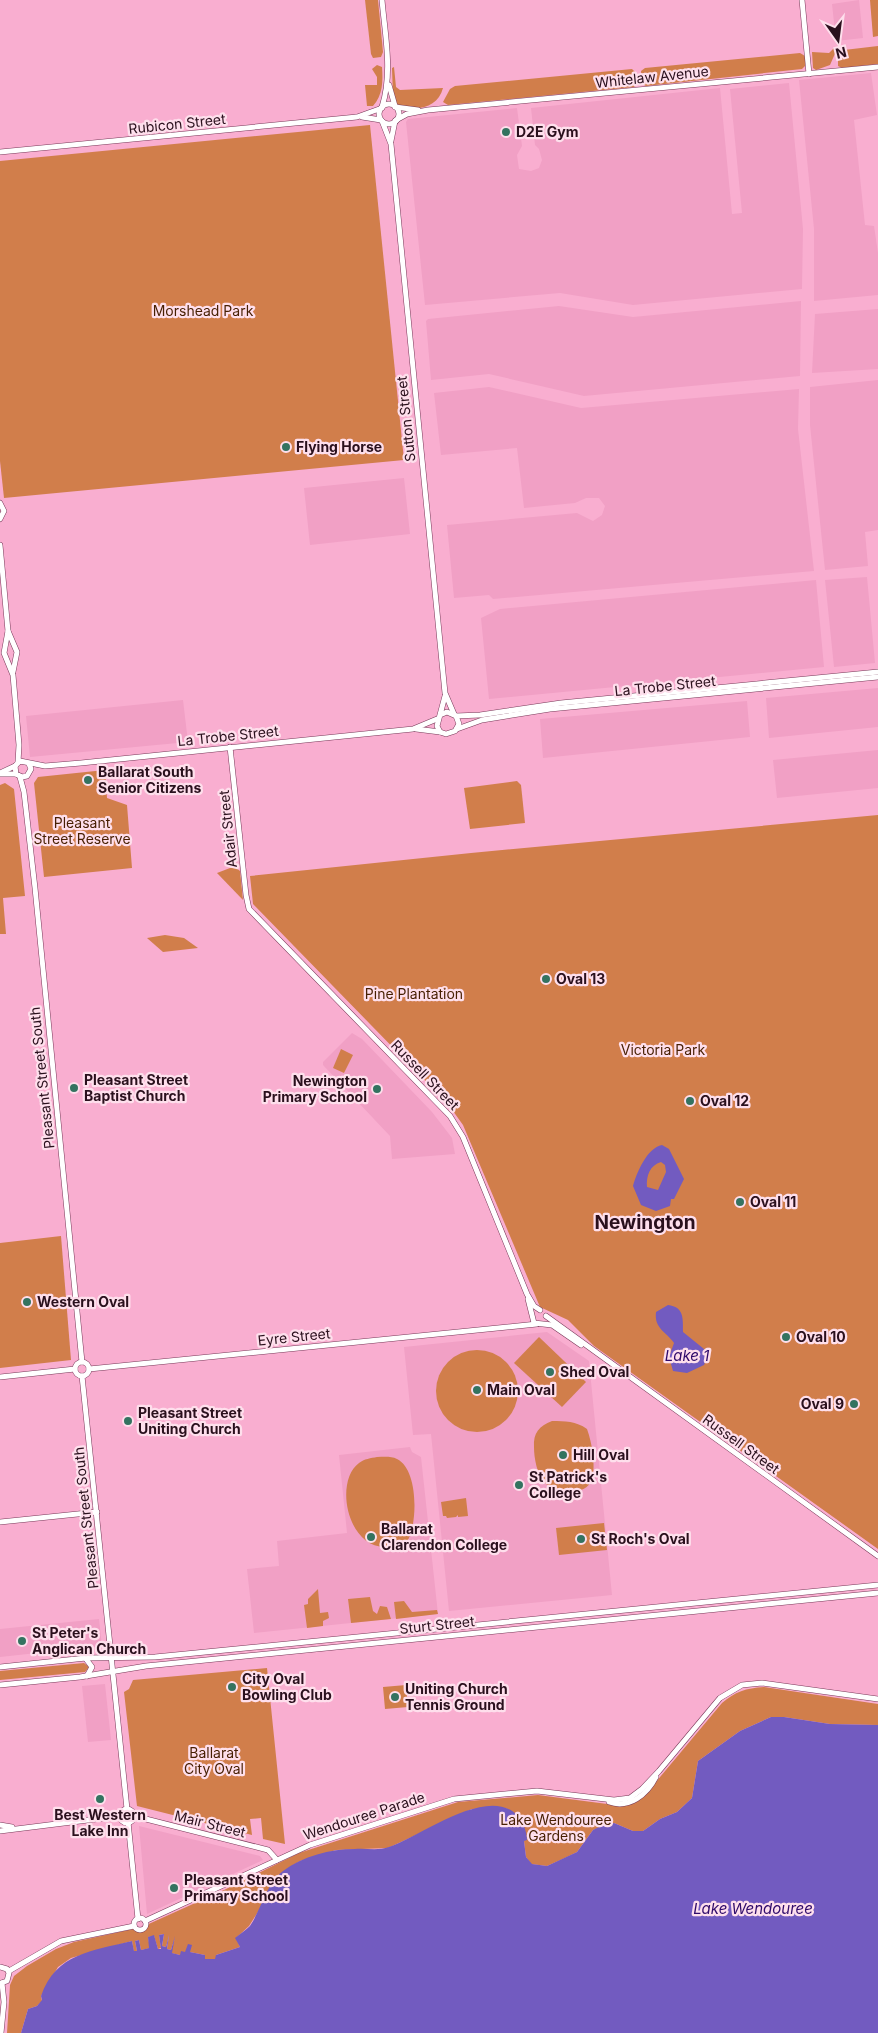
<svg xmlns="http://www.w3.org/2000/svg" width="878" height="2033" viewBox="0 0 878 2033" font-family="Inter,sans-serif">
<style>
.built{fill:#f1a0c5}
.green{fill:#d17e4b}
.water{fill:#725bc0;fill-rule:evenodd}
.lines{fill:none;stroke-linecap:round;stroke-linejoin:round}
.secondary-casing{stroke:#783858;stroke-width:6}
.secondary{stroke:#fff;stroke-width:5}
.poi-dot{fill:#347360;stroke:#fedfec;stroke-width:2}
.labels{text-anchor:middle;stroke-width:4.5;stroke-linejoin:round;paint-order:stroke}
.street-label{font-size:14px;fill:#2a101d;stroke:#fedfec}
.poi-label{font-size:14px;font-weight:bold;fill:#2a101d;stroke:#fedfec;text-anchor:start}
.park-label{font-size:14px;fill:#471f02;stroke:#fedfec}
.water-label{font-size:15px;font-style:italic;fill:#2f0a6a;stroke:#fedfec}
.district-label{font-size:19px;font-weight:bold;fill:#2a101d;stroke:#fedfec}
</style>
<rect width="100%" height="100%" fill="#f9aed0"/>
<!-- built -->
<g class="built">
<polygon points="859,0 863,38 836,41 832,4"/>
<polygon points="871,73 877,115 854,120 865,225 874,226 878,253 878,295 814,301 814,229 799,80"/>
<polygon points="789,83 803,229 802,289 633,305 560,293 425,305 406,122 408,119 517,108 522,146 517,155 519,169 531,171 539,168 542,160 539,149 535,145 531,108 720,88 732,214 742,213 730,89"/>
<polygon points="801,301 800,376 584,396 489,374 431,380 426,321 428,319 559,306 633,317"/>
<polygon points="878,309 878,369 812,373 815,314"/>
<polygon points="878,380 878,530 865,532 868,566 825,570 810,425 810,387"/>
<polygon points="489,387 581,408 799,389 798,429 814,571 493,599 489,595 454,598 447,525 577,513 593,521 602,515 605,506 599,498 586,498 575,503 524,508 517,448 441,455 434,393"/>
<polygon points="404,478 410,534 310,545 304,488"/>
<polygon points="867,577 875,663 834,667 825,580"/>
<polygon points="816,580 824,667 489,699 481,618 500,609"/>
<polygon points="878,688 878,727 769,738 766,698"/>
<polygon points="183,700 188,742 30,757 26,716"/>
<polygon points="747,701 750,737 543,758 540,719"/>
<polygon points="878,750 878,788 777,798 773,760"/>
<polygon points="352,1033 362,1039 432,1112 452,1138 455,1154 392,1159 390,1136 323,1065 323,1062"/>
<polygon points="547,1332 589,1361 612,1595 449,1611 431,1434 413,1435 404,1347"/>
<polygon points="410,1447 412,1452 421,1457 438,1614 254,1633 247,1569 279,1566 277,1541 347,1533 339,1455"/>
<polygon points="99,1619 102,1646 0,1657 0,1629"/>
<polygon points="105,1684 111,1740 88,1742 82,1686"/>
<polygon points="139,1826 260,1856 263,1860 147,1914"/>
</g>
<!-- green -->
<g class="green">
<polygon points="365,0 378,0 383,52 381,57 373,58 371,54"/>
<polygon points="870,0 878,0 878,36 873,37"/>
<polygon points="878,46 878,64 842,68 838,66 838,57 844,50"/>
<polygon points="834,48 837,49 830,65 816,70 813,68 812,52 829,53"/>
<polygon points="800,53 805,56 805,66 802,69 646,86 642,84 641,71 645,68"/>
<path d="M 377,65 L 382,67 C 383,81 383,95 373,106 L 367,106 L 365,85 L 377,85 L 377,77 L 372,69 Z"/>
<path d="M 394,67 L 396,87 L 400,90 L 443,88 C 438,108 415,113 397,104 L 393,96 L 392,68 Z"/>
<polygon points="632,69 636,73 637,84 634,87 448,105 443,102 450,89 455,86"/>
<polygon points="370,125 404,460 4,498 0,461 0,161"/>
<polygon points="105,770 107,798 127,805 132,868 44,877 34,783 38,777"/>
<polygon points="517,781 521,785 525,823 470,829 464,788"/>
<polygon points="5,783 14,789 25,896 3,898 6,934 0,934 0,785"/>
<polygon points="878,815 878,1549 594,1346 568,1320 540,1307 463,1125 448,1104 253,904 250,876 471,853"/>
<polygon points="230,868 236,868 240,871 243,900 217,873"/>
<polygon points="165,935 184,938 198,948 163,952 147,938"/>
<polygon points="341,1049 353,1055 344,1073 333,1068"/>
<polygon points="61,1236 71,1360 0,1368 0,1243"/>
<polygon points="539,1337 586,1382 562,1407 514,1363"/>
<circle cx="477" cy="1391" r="41"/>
<path d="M 552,1421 C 565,1421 576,1421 587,1429 C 592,1443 596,1465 592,1479 C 587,1497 555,1493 545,1483 C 537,1475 534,1458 534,1447 C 533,1433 539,1426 552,1421 Z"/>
<path d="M 377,1457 C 384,1457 391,1456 397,1459 C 418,1469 418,1521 408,1540 C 352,1572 330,1484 359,1463 C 364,1459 371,1458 377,1457 Z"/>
<polygon points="466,1498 468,1516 458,1517 458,1515 456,1517 447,1518 446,1516 443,1516 441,1502"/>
<polygon points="604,1523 607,1550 559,1555 556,1528"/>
<polygon points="318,1589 320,1613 328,1612 329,1618 323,1621 323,1626 307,1628 304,1605 308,1604 308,1599"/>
<polygon points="370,1597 373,1611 377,1614 380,1606 387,1607 391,1619 351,1623 348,1599"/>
<polygon points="404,1601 412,1612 437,1610 438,1614 396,1619 394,1602"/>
<polygon points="84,1663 89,1667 85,1672 0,1680 0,1671"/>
<polygon points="267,1668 285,1844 263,1839 261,1818 250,1819 252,1835 137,1806 124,1692 129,1689 133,1680"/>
<polygon points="406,1685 408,1707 385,1709 383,1687"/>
<path d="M 764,1687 L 878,1704 L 878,1725 L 830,1724 L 784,1717 L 771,1717 L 740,1731 L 698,1761 L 692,1798 L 677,1812 L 660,1819 L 643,1831 L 633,1831 L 614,1823 L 593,1830 L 577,1852 L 567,1857 L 547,1866 L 531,1864 L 526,1857 L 524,1841 L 506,1808 L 472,1809 L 388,1848 L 336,1850 L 300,1861 L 284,1871 L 249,1926 L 236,1938 L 240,1947 L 216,1955 L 216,1959 L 205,1959 L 205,1955 L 190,1952 L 180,1955 L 171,1953 L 175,1937 L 171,1950 L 167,1949 L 169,1935 L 166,1947 L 162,1946 L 164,1934 L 159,1935 L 161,1948 L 158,1949 L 154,1936 L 148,1937 L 150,1948 L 141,1950 L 139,1940 L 135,1941 L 137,1951 L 134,1952 L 132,1941 L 71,1958 L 58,1967 L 41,1996 L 42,2001 L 37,2006 L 28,2009 L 21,2033 L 7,2033 L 10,1985 L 14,1976 L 27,1966 L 56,1949 L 74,1942 L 142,1927 L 224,1890 L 299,1853 L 458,1802 L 538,1795 L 615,1805 L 645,1795 L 722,1703 C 735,1692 746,1688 764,1687 Z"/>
</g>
<!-- water -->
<g class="water">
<path d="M 662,1145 L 669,1149 L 684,1179 L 674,1199 L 671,1199 L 670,1206 L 656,1211 L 641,1205 L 633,1186 C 637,1172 647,1148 662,1145 ZM 661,1162 L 665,1165 L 666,1172 L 658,1190 L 647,1187 C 646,1176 650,1165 661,1162 Z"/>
<path d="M 668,1305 C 684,1307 683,1318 683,1332 L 704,1349 L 707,1357 L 704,1365 L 687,1373 L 673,1371 L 669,1357 L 674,1343 C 666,1331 654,1329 656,1312 Z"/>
<path d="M 771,1717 L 784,1717 L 830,1724 L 878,1725 L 878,2033 L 21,2033 L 28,2009 L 37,2006 L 42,2000 L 41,1996 C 56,1953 92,1951 132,1941 L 134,1951 L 137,1951 L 135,1941 L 139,1940 L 141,1950 L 149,1948 L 148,1937 L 154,1935 L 158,1949 L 161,1949 L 159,1935 L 164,1934 L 162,1946 L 166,1947 L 169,1935 L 167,1949 L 171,1950 L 175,1936 L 172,1953 L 180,1955 L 181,1951 L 185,1952 L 188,1944 L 192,1945 L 190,1952 L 205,1955 L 205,1959 L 215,1959 L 216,1955 L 240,1947 L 235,1938 C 240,1934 246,1930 250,1926 C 262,1908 266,1884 283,1871 C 303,1856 330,1849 355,1849 C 366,1848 378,1851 389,1847 C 420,1837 488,1784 518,1816 C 523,1822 527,1832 527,1840 L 524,1841 L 526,1857 L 532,1864 L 547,1866 L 577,1852 L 593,1830 L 601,1826 L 614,1823 L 633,1831 L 643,1831 L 660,1819 L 677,1812 L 692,1798 L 698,1761 L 740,1731 Z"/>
</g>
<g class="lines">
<!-- secondary casing -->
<g class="secondary-casing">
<g id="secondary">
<path d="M 382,0 C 385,35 393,72 382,107"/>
<polyline points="802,0 809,74"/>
<polyline points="389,85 395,106"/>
<circle cx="389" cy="114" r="10"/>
<polyline points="395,107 418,110"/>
<polyline points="362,117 381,120"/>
<polyline points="396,120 407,114 428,110 878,67"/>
<polyline points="382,121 391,144 445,693 454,714"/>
<polyline points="391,141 395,121"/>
<polyline points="0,152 357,117 382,108"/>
<polyline points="0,503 4,511 0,519"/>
<polyline points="0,545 8,631 17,652 13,672"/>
<polyline points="8,631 4,653 13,675 19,745 18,762"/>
<polyline points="440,715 447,712 456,716 459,724 455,731 446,734 440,732 437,726 445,696"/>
<polyline points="456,716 480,715 561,703 878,672"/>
<polyline points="416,729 440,732"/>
<polyline points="457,729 482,720 550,709 878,677"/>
<polyline points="230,747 246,895 249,909 450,1116 463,1137 527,1294 534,1306 540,1310"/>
<polyline points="29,764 31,769 27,776 22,777 16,774 15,766 20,761 45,766 81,763 413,729 437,719"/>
<polyline points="0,773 15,766"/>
<polyline points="0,774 16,774"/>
<polyline points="20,777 24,792 35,888 82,1362"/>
<polyline points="528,1299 534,1323 552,1325 581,1345"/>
<polyline points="546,1316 878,1556"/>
<circle cx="82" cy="1369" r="7"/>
<polyline points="89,1369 537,1324"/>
<polyline points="82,1376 127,1809"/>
<polyline points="0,1377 75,1369"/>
<polyline points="0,1522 97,1512"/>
<polyline points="86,1659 92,1667 87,1676"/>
<polyline points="0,1667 86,1658 155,1657 878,1585"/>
<polyline points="0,1685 80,1677 146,1666 878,1593"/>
<path d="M 609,1802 C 629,1809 647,1795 656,1777"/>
<circle cx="127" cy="1816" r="7"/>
<polyline points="134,1816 268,1850 277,1860"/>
<polyline points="128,1822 138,1919"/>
<polyline points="0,1825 12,1827"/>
<polyline points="0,1831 120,1816"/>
<circle cx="140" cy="1924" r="6"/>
<polyline points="145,1921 310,1845 454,1799 537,1791 614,1800 630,1798 642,1789 659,1771 720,1698 742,1685 762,1683 878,1699"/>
<polyline points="0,1967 7,1969 9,1973 7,1981 1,1983"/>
<polyline points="9,1971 61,1941 134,1926"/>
<polyline points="1,2033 4,2002 2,1983"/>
</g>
</g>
<!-- secondary -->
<use href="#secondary" class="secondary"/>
</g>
<!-- markers -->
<g class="poi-dot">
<circle cx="506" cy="132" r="5"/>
<circle cx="286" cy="447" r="5"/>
<circle cx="88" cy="780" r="5"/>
<circle cx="546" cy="979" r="5"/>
<circle cx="74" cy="1088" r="5"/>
<circle cx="377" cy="1089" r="5"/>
<circle cx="690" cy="1101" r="5"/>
<circle cx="740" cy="1202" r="5"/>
<circle cx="27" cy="1302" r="5"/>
<circle cx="786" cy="1337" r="5"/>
<circle cx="550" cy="1372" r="5"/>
<circle cx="477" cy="1390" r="5"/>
<circle cx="854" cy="1404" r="5"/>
<circle cx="128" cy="1421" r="5"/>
<circle cx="563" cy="1455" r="5"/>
<circle cx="519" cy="1485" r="5"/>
<circle cx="371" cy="1537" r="5"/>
<circle cx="581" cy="1539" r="5"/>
<circle cx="22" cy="1641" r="5"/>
<circle cx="232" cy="1687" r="5"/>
<circle cx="395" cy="1697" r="5"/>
<circle cx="100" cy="1799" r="5"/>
<circle cx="174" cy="1888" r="5"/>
</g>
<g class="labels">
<!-- street labels -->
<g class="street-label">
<text transform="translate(652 77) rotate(-6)" y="5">Whitelaw Avenue</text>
<text transform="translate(177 124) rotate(-6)" y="5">Rubicon Street</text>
<text transform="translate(406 419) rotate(-96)" y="5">Sutton Street</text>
<text transform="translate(665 686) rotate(-6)" y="5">La Trobe Street</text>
<text transform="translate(228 736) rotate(-6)" y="5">La Trobe Street</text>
<text transform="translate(228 829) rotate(-96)" y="5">Adair Street</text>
<text transform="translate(425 1075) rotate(46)" y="5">Russell Street</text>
<text transform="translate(42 1078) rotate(-96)" y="5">Pleasant Street South</text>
<text transform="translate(294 1337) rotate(-6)" y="5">Eyre Street</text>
<text transform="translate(741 1444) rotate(36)" y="5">Russell Street</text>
<text transform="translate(86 1518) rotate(-96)" y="5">Pleasant Street South</text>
<text transform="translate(437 1625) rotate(-6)" y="5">Sturt Street</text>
<text transform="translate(364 1816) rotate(-18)" y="5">Wendouree Parade</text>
<text transform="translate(210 1824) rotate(14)" y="5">Mair Street</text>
</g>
<!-- poi labels -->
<g class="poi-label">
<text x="516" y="137">D2E Gym</text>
<text x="296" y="452">Flying Horse</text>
<text x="98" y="777">Ballarat South<tspan x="98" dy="16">Senior Citizens</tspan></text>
<text x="556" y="984">Oval 13</text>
<text x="84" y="1085">Pleasant Street<tspan x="84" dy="16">Baptist Church</tspan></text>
<text x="367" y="1086" text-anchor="end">Newington<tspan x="367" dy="16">Primary School</tspan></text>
<text x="700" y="1106">Oval 12</text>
<text x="750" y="1207">Oval 11</text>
<text x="37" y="1307">Western Oval</text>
<text x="796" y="1342">Oval 10</text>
<text x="560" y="1377">Shed Oval</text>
<text x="487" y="1395">Main Oval</text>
<text x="844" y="1409" text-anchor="end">Oval 9</text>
<text x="138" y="1418">Pleasant Street<tspan x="138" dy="16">Uniting Church</tspan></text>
<text x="573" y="1460">Hill Oval</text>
<text x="529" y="1482">St Patrick's<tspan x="529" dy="16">College</tspan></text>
<text x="381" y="1534">Ballarat<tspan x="381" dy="16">Clarendon College</tspan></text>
<text x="591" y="1544">St Roch's Oval</text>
<text x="32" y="1638">St Peter's<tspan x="32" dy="16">Anglican Church</tspan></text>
<text x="242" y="1684">City Oval<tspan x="242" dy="16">Bowling Club</tspan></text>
<text x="405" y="1694">Uniting Church<tspan x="405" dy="16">Tennis Ground</tspan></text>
<text x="100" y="1820" text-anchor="middle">Best Western<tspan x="100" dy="16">Lake Inn</tspan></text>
<text x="184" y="1885">Pleasant Street<tspan x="184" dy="16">Primary School</tspan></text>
</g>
<!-- park labels -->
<g class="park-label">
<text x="203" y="316">Morshead Park</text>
<text x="82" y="828">Pleasant<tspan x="82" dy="16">Street Reserve</tspan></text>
<text x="414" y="999">Pine Plantation</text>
<text x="663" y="1055">Victoria Park</text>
<text x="214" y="1758">Ballarat<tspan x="214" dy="16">City Oval</tspan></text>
<text x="556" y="1825">Lake Wendouree<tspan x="556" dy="16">Gardens</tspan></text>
</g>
<!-- water labels -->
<g class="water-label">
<text x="687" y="1361">Lake 1</text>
<text x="753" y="1914">Lake Wendouree</text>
</g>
<!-- district labels -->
<g class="district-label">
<text x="645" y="1229">Newington</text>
</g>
</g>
<!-- north arrow -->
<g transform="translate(838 40) rotate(166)" stroke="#fedfec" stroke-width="4" paint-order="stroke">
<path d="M0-4L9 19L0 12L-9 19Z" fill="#2a101d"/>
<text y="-8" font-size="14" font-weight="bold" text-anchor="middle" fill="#2a101d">N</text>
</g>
</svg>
